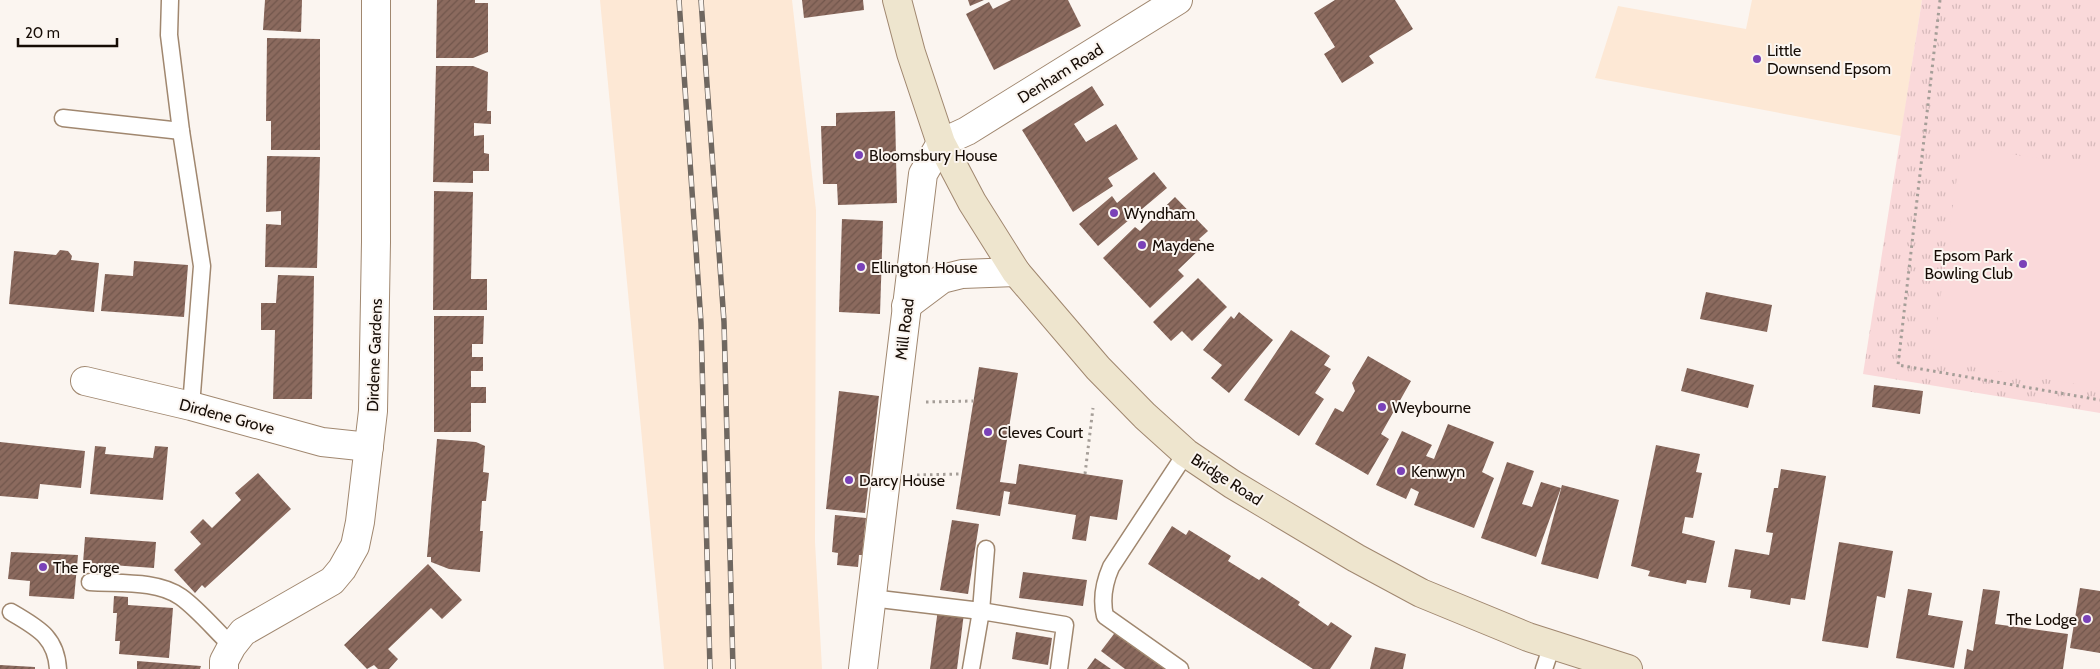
<svg xmlns="http://www.w3.org/2000/svg" width="2100" height="669" viewBox="0 0 2100 669" font-family="Cabin,sans-serif">
<style>
.built{fill:#fde8d5}
.park{fill:url(#park-tufts)}
.pitch{fill:#fad9da}
.building{fill:url(#building-hatch)}
.lines{fill:none;stroke-linecap:round;stroke-linejoin:round}
.lane-casing{stroke:#a0876f;stroke-width:19}
.street-casing{stroke:#a0876f;stroke-width:30}
.secondary-casing{stroke:#a0876f;stroke-width:30}
.path{stroke:#a59e98;stroke-width:3;stroke-dasharray:2.5 4;stroke-linecap:butt}
.lane{stroke:#fff;stroke-width:16}
.street{stroke:#fff;stroke-width:28}
.secondary{stroke:#eee5ce;stroke-width:28}
.rail-casing{stroke:#6f6760;stroke-width:5.5}
.rail{stroke:#fbf5f0;stroke-width:4;stroke-dasharray:11;stroke-linecap:butt}
.poi-dot{fill:#7a42b8;stroke:#fbf5f0;stroke-width:2}
.labels{text-anchor:middle;stroke-width:4;stroke-linejoin:round;paint-order:stroke}
.poi-label{font-size:16px;fill:#160c05;stroke:#fbf5f0;text-anchor:start}
.street-label{font-size:16px;fill:#160c05;stroke:#fbf5f0}
</style>
<defs>
<pattern id="park-tufts" width="24" height="20" patternUnits="userSpaceOnUse" patternTransform="scale(1.25)"><rect width="24" height="20" fill="#fad9da"/><path d="M3 7l-1-3M5 7V3M7 7l1-3M15 17l-1-3M17 17v-4M19 17l1-3" fill="none" stroke="#d6b9ba"/></pattern>
<pattern id="building-hatch" width="6" height="6" patternUnits="userSpaceOnUse" patternTransform="scale(1.25)"><rect width="6" height="6" fill="#8b6a5e"/><path d="M-1 1l2-2M0 6l6-6M5 7l2-2" fill="none" stroke="#71564c"/></pattern>
</defs>
<rect width="100%" height="100%" fill="#fbf5f0"/>
<!-- built -->
<g class="built">
<polygon points="600,0 792,0 816,210 815,542 822,669 664,669"/>
<polygon points="1752,0 1922,0 1901,136 1595,78 1618,6 1746,29"/>
</g>
<!-- park -->
<polygon class="park" points="1922,0 2100,0 2100,413 1863,374"/>
<!-- pitch -->
<polygon class="pitch" points="1961,147 2100,167 2100,388 1932,360"/>
<!-- building -->
<g class="building">
<polygon points="265,0 302,0 301,32 263,30"/>
<polygon points="437,0 475,0 475,3 488,3 488,52 473,58 436,58"/>
<polygon points="802,0 863,0 864,10 804,18"/>
<polygon points="968,0 984,0 970,6"/>
<polygon points="1011,0 1068,0 1081,26 994,70 966,14 989,2 993,9"/>
<polygon points="1335,0 1395,0 1413,29 1369,56 1374,63 1342,83 1324,54 1335,47 1314,13"/>
<polygon points="267,38 320,39 320,150 271,150 271,121 266,121"/>
<polygon points="436,66 473,66 488,72 487,111 491,111 491,124 474,123 474,136 484,135 484,153 489,154 489,171 473,171 473,183 433,182"/>
<polygon points="1092,86 1104,105 1074,124 1086,142 1116,124 1138,159 1108,178 1113,186 1073,212 1022,130"/>
<polygon points="895,111 897,203 838,205 837,184 823,184 821,126 836,126 836,113"/>
<polygon points="267,156 320,157 317,268 265,267 266,224 281,225 281,211 266,212"/>
<polygon points="1154,172 1167,188 1098,246 1079,224 1112,196 1117,203"/>
<polygon points="434,191 473,192 471,279 487,279 487,310 433,310"/>
<polygon points="1175,197 1208,231 1199,239 1204,245 1178,270 1184,276 1150,308 1103,258 1135,227 1140,231"/>
<polygon points="842,219 883,221 880,314 839,312"/>
<polygon points="60,250 68,251 72,256 71,260 99,263 94,312 9,304 14,251 56,255"/>
<polygon points="134,261 188,265 184,317 101,311 105,274 133,276"/>
<polygon points="278,275 314,276 312,399 273,399 275,330 261,330 261,303 276,303"/>
<polygon points="1198,278 1227,307 1192,341 1182,331 1171,341 1153,322"/>
<polygon points="1706,292 1772,305 1767,332 1700,319"/>
<polygon points="1239,312 1273,340 1229,393 1211,378 1222,365 1203,350 1231,316 1234,319"/>
<polygon points="434,316 484,316 483,344 472,344 472,357 483,357 483,371 471,371 471,387 486,387 486,403 471,403 471,432 434,432"/>
<polygon points="1291,330 1330,356 1324,365 1331,369 1315,393 1324,399 1299,436 1244,400"/>
<polygon points="1368,356 1411,381 1381,434 1389,439 1368,475 1315,444 1335,408 1343,412 1355,391 1352,383"/>
<polygon points="979,367 1018,373 1000,482 1016,484 1019,464 1123,480 1117,520 1090,516 1086,541 1072,539 1076,515 1008,504 1010,492 1004,491 1000,516 956,509"/>
<polygon points="1687,368 1754,385 1748,408 1681,391"/>
<polygon points="1874,385 1923,391 1920,414 1872,407"/>
<polygon points="839,391 879,396 865,513 826,509"/>
<polygon points="1448,424 1494,442 1482,472 1494,478 1474,528 1414,505 1419,492 1411,488 1406,499 1376,485 1402,431 1432,445 1426,456 1434,459"/>
<polygon points="437,439 476,442 485,446 483,472 489,473 486,501 482,501 480,531 483,531 480,572 449,569 431,562 431,557 427,557"/>
<polygon points="0,442 85,451 81,488 40,484 38,499 0,496"/>
<polygon points="1656,445 1700,454 1696,472 1702,473 1693,518 1685,517 1682,533 1715,541 1706,583 1687,580 1686,584 1648,576 1650,571 1631,566"/>
<polygon points="95,446 106,447 105,454 153,458 155,446 168,447 163,500 90,494"/>
<polygon points="1507,462 1534,471 1522,504 1532,507 1541,482 1561,488 1536,557 1481,538"/>
<polygon points="1781,469 1826,476 1805,600 1791,598 1790,605 1750,598 1751,590 1728,587 1735,549 1769,555 1773,533 1766,532 1774,488 1778,488"/>
<polygon points="258,473 291,509 205,588 202,585 195,593 174,570 201,544 190,532 203,519 212,528 241,500 235,493"/>
<polygon points="1562,485 1619,500 1598,579 1541,564"/>
<polygon points="835,515 866,518 862,555 859,555 858,567 837,565 838,553 832,552"/>
<polygon points="952,520 979,524 968,594 940,590"/>
<polygon points="1172,526 1186,535 1189,530 1231,556 1228,561 1259,580 1262,577 1300,602 1298,605 1314,616 1328,626 1331,622 1352,636 1330,669 1313,669 1148,564"/>
<polygon points="85,537 156,542 154,568 83,563"/>
<polygon points="1839,542 1893,551 1885,598 1877,596 1868,648 1822,641"/>
<polygon points="11,552 78,555 74,599 29,596 30,581 8,579"/>
<polygon points="428,564 462,600 442,619 431,608 388,649 398,659 389,669 378,669 374,665 367,669 344,645"/>
<polygon points="1023,572 1087,580 1083,606 1019,598"/>
<polygon points="2080,588 2100,591 2100,653 2070,648"/>
<polygon points="1908,589 1932,593 1928,615 1963,621 1954,668 1896,658"/>
<polygon points="1983,589 2000,591 1995,624 2068,634 2063,669 1964,669 1967,649 1973,651"/>
<polygon points="114,596 128,597 128,605 173,608 169,658 119,654 120,641 115,641 117,613 113,613"/>
<polygon points="938,609 964,613 957,669 930,669"/>
<polygon points="1117,630 1169,669 1125,669 1101,651"/>
<polygon points="1016,632 1052,638 1048,665 1012,659"/>
<polygon points="1375,647 1406,654 1403,669 1370,669"/>
<polygon points="1095,658 1111,669 1087,669"/>
<polygon points="137,661 201,666 200,669 137,669"/>
<polygon points="0,665 35,667 35,669 0,669"/>
</g>
<g class="lines">
<!-- lane casing -->
<g class="lane-casing">
<g id="lane">
<polyline points="170,0 169,35 181,131 202,266 191,406"/>
<polyline points="63,118 181,131"/>
<path d="M 90,582 C 119,584 157,580 181,597 C 199,610 215,630 232,646"/>
<polyline points="871,598 981,611 986,549"/>
<path d="M 11,612 C 37,628 56,636 58,669"/>
<polyline points="971,669 981,611 1065,625 1059,669"/>
<path d="M 1180,669 L 1105,616 C 1101,599 1104,583 1111,567 L 1186,453"/>
<polyline points="1544,669 1552,645"/>
</g>
</g>
<!-- street casing -->
<g class="street-casing">
<g id="street">
<polyline points="906,306 942,279 962,274 1016,272"/>
<polyline points="85,381 191,406 322,442 369,447"/>
<polyline points="224,669 224,661 232,646 243,632 332,581 342,569 355,546 360,522 373,411 376,242 376,0"/>
<polyline points="863,669 923,174 941,143 967,131 1178,0"/>
</g>
</g>
<!-- secondary casing -->
<g class="secondary-casing">
<polyline id="secondary" points="897,0 911,53 941,143 972,202 1016,272 1098,368 1145,416 1186,453 1232,484 1356,558 1421,593 1528,637 1628,669"/>
</g>
<!-- path -->
<g class="path">
<polyline points="1940,0 1898,365 2100,400"/>
<polyline points="926,402 973,401"/>
<polyline points="1085,474 1093,408"/>
<polyline points="917,475 961,474"/>
</g>
<!-- lane -->
<use href="#lane" class="lane"/>
<!-- street -->
<use href="#street" class="street"/>
<!-- secondary -->
<use href="#secondary" class="secondary"/>
<!-- rail casing -->
<g class="rail-casing">
<g id="rail">
<polyline points="679,0 701,323 710,669"/>
<polyline points="701,0 724,322 733,669"/>
</g>
</g>
<!-- rail -->
<use href="#rail" class="rail"/>
</g>
<!-- markers -->
<g class="poi-dot">
<circle cx="1757" cy="59" r="5"/>
<circle cx="859" cy="155" r="5"/>
<circle cx="1114" cy="213" r="5"/>
<circle cx="1142" cy="245" r="5"/>
<circle cx="2023" cy="264" r="5"/>
<circle cx="861" cy="267" r="5"/>
<circle cx="1382" cy="407" r="5"/>
<circle cx="988" cy="432" r="5"/>
<circle cx="1401" cy="471" r="5"/>
<circle cx="849" cy="480" r="5"/>
<circle cx="43" cy="567" r="5"/>
<circle cx="2087" cy="619" r="5"/>
</g>
<g class="labels">
<!-- poi labels -->
<g class="poi-label">
<text x="1767" y="56">Little<tspan x="1767" dy="18">Downsend Epsom</tspan></text>
<text x="869" y="161">Bloomsbury House</text>
<text x="1124" y="219">Wyndham</text>
<text x="1152" y="251">Maydene</text>
<text x="2013" y="261" text-anchor="end">Epsom Park<tspan x="2013" dy="18">Bowling Club</tspan></text>
<text x="871" y="273">Ellington House</text>
<text x="1392" y="413">Weybourne</text>
<text x="998" y="438">Cleves Court</text>
<text x="1411" y="477">Kenwyn</text>
<text x="859" y="486">Darcy House</text>
<text x="53" y="573">The Forge</text>
<text x="2077" y="625" text-anchor="end">The Lodge</text>
</g>
<!-- street labels -->
<g class="street-label">
<text transform="translate(1060 73) rotate(-32)" y="6">Denham Road</text>
<text transform="translate(904 329) rotate(-83)" y="6">Mill Road</text>
<text transform="translate(374 355) rotate(-88)" y="6">Dirdene Gardens</text>
<text transform="translate(227 416) rotate(15)" y="6">Dirdene Grove</text>
<text transform="translate(1227 479) rotate(33)" y="6">Bridge Road</text>
</g>
</g>
<!-- scale -->
<path d="M18 38v8h99v-8" fill="none" stroke="#160c05" stroke-width="2.5"/>
<text x="25" y="38" font-size="15" fill="#160c05" stroke="#fbf5f0" stroke-width="4" paint-order="stroke">20 m</text>
</svg>
